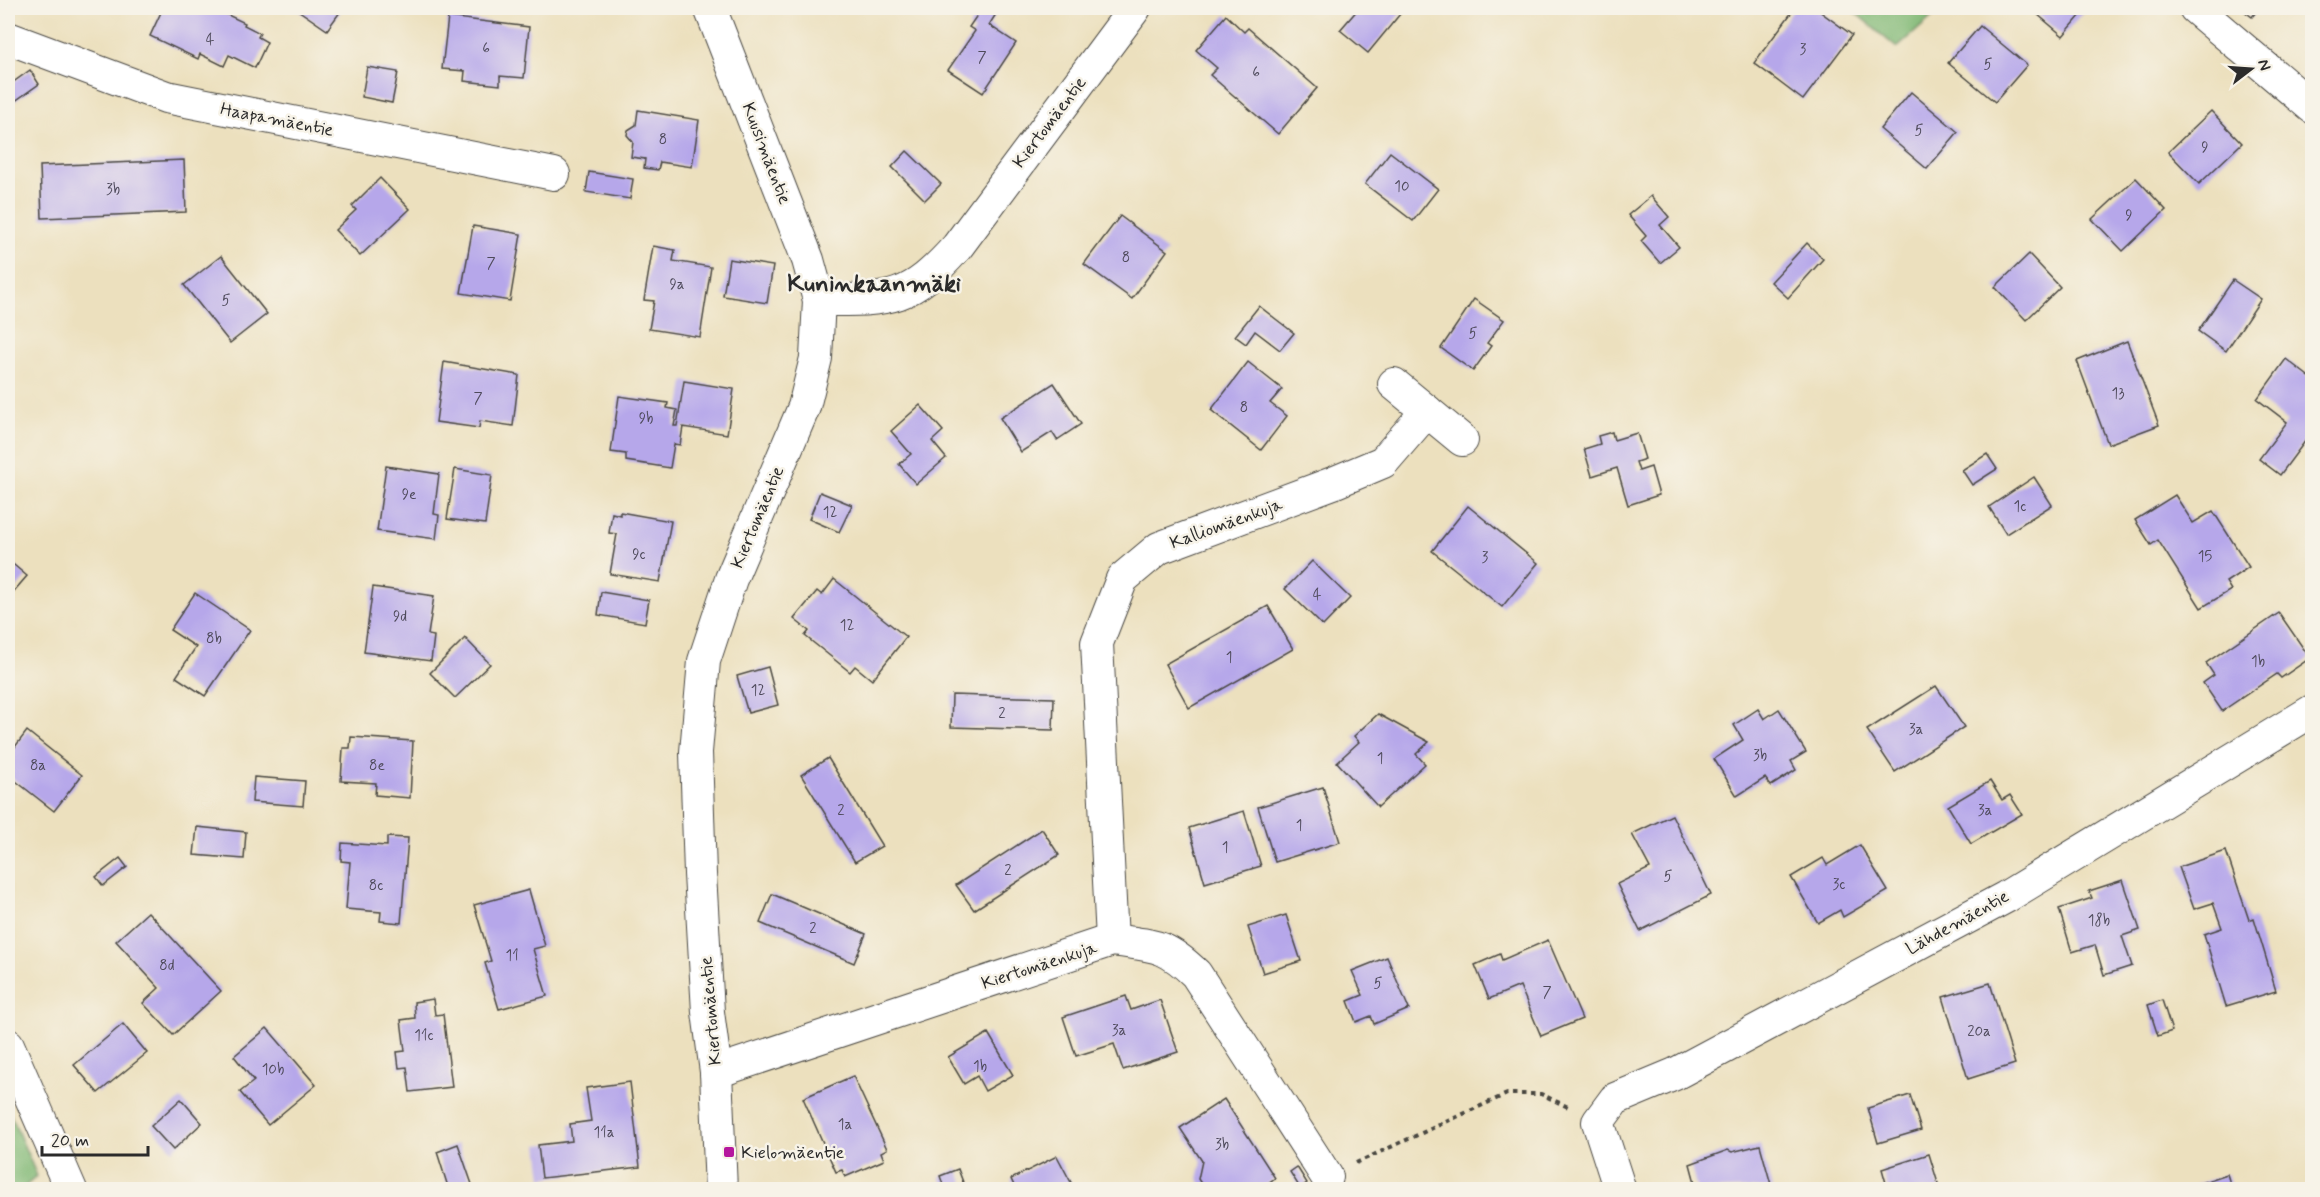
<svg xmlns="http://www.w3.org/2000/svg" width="2320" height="1197" viewBox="0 0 2320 1197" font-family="Mynerve,sans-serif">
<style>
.forest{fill:#83ba77;stroke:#577251;stroke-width:1.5}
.building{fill:#b6a7ea}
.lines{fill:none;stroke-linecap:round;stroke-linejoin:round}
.street-casing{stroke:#484641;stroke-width:34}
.path{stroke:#484641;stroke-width:4;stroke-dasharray:4.5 4.5;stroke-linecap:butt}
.street{stroke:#fff;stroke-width:32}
.poi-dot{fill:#b5179e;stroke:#f7f3e8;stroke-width:2}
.labels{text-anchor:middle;stroke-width:5;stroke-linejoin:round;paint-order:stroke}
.number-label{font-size:15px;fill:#4e4a5b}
.street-label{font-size:18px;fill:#2b2b2b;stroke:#f7f3e8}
.poi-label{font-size:18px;fill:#2b2b2b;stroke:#f7f3e8;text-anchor:start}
.district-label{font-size:24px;font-weight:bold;fill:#2b2b2b;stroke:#f7f3e8}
</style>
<rect width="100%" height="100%" fill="#f7f3e8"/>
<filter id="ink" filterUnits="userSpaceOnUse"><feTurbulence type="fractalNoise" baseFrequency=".0167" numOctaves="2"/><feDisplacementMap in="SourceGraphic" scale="12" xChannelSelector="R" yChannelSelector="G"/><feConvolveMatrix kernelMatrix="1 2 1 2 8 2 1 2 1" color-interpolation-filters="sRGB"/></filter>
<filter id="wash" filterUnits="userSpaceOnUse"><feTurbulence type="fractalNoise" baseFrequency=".008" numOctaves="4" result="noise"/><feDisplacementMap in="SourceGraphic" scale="24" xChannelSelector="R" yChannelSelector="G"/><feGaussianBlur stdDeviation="1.35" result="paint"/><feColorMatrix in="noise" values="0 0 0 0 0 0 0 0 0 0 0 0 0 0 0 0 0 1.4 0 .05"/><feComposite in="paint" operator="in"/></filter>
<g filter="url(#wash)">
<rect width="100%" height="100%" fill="#ece0be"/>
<!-- forest -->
<g class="forest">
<polygon points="1850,8 1942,8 1897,48"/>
<polygon points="8,1109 37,1176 22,1189 8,1189"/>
</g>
<g id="blocks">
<!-- building -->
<g class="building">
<polygon points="163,8 213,8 245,23 244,25 260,33 258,37 267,42 255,68 229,55 224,66 200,54 198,59 150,36"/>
<polygon points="295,8 343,8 327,30"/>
<polygon points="982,8 996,14 989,25 1016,43 983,93 948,70 975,31 969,27"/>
<polygon points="1359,8 1405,8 1368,53 1340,30"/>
<polygon points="1795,8 1815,8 1852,35 1803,100 1754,63"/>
<polygon points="2030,8 2087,8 2063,36"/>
<polygon points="2240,8 2259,8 2252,17"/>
<polygon points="1226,15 1244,32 1248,28 1317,88 1278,134 1210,75 1217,68 1196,50"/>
<polygon points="448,17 529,27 524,78 500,76 500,85 464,81 465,71 442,69"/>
<polygon points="1980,26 2027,65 1995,102 1948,63"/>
<polygon points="367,67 398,72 392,103 362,97"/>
<polygon points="30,70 39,84 15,101 8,86"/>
<polygon points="1911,92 1958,132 1927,169 1880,129"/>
<polygon points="638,110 699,120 692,167 660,162 658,170 644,168 645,159 631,157 633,142 627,135 628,130 636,125"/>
<polygon points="2211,111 2242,143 2199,184 2168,152"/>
<polygon points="907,151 941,184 925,200 892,167"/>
<polygon points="1390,152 1438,189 1413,221 1365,184"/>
<polygon points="184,160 186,212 42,218 40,166"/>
<polygon points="589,172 633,179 630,199 586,192"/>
<polygon points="380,178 410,209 360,256 335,230 356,210 352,206"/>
<polygon points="2136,178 2166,210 2123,251 2092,219"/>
<polygon points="1651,196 1669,217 1660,225 1679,247 1660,263 1641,241 1646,236 1628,215"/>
<polygon points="1120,216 1167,251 1132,299 1084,264"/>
<polygon points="473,226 521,234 510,301 461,293"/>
<polygon points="1807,243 1823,259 1788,298 1771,282"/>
<polygon points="653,246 675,250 673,261 711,267 700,337 649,329 654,301 644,300"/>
<polygon points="2029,254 2060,287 2026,320 1995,287"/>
<polygon points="221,256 267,314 230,343 184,285"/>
<polygon points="729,259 773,266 767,303 723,296"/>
<polygon points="2233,280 2261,299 2226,351 2198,331"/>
<polygon points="1474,299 1504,320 1487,343 1491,346 1473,371 1441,348"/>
<polygon points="1259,306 1294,333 1280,350 1255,331 1246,344 1235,336"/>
<polygon points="2127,341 2159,425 2108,444 2077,361"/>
<polygon points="2286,359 2312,379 2312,432 2280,475 2259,459 2287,422 2257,399"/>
<polygon points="444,362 519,375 513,426 480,421 479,428 436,422"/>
<polygon points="1248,362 1282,389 1270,403 1287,416 1261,450 1211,410"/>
<polygon points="684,381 734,389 727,434 683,427 680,445 674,444 670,468 626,461 626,454 611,452 619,396 668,403 667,408 677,410 674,426 677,426"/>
<polygon points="1054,383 1081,424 1057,440 1052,432 1021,452 1000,418"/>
<polygon points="920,405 943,431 932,441 946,458 916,484 899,464 911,454 891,431"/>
<polygon points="1612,432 1614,440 1637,433 1645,459 1636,462 1639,471 1651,467 1659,495 1628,505 1617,468 1592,476 1584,449 1600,444 1598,436"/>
<polygon points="1987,454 1997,469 1972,485 1962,470"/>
<polygon points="386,466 439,474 434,514 439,515 436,539 377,531"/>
<polygon points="455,469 492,475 485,524 447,519"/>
<polygon points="2034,477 2052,505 2006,534 1989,507"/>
<polygon points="820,492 852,505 839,532 809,519"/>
<polygon points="2175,495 2193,523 2213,511 2249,567 2226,582 2231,590 2201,608 2158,540 2151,545 2135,520"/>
<polygon points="1468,506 1538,563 1502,607 1432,551"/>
<polygon points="620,512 671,521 660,582 610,574 617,534 609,533 612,513 620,515"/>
<polygon points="8,560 27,576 8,598"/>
<polygon points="1312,561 1350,598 1323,626 1285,589"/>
<polygon points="834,579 906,637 872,680 855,666 850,672 805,636 809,631 794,619 817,591 822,595"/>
<polygon points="373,587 434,596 428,635 434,636 431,661 364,652"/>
<polygon points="601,592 649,600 645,623 598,615"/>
<polygon points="195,593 250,630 205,696 176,677 196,647 170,630"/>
<polygon points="1268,606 1293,649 1189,708 1165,664"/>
<polygon points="2279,613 2310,658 2281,678 2277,674 2222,711 2203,683 2214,675 2206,663"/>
<polygon points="465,638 490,664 455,698 430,673"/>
<polygon points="768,667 778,705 748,713 737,676"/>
<polygon points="1936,686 1964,727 1895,772 1867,730"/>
<polygon points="952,695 1054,698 1053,730 951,727"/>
<polygon points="1758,709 1764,719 1779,709 1806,752 1791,761 1796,770 1771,786 1765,778 1737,796 1714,759 1743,740 1734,725"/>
<polygon points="1378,714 1429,742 1416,754 1425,764 1378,807 1337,762 1359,742 1354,736"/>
<polygon points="27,731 82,775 54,811 8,775 8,756"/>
<polygon points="351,737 413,741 410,798 375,795 376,783 341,781 343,748 350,748"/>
<polygon points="828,758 882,846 855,862 801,775"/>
<polygon points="254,777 305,781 303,806 252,802"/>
<polygon points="1990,781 2002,800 2010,795 2022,814 1971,844 1948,806"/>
<polygon points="1323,787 1340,842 1275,862 1258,807"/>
<polygon points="1244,811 1261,866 1205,883 1189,828"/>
<polygon points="1672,815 1711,895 1640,931 1617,884 1650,868 1632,834"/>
<polygon points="197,827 246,832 244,859 194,855"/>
<polygon points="1042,829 1059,855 974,910 956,885"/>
<polygon points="387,837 408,838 401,923 380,921 381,912 346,909 350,862 341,861 342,843 387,846"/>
<polygon points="1860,845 1888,891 1843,917 1840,910 1818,923 1791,877 1823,858 1827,865"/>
<polygon points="2226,851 2249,920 2254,918 2276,991 2226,1006 2204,934 2222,928 2213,903 2194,909 2179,867"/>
<polygon points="120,858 127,867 103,886 96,877"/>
<polygon points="2123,880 2140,930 2122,936 2132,966 2104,975 2095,945 2072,952 2059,909 2092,898 2089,891"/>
<polygon points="529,890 545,946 533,949 547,996 499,1009 485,963 491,961 474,905"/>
<polygon points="772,894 866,934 854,963 760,923"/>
<polygon points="148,912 221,991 173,1035 143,1003 159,988 116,941"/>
<polygon points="1286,915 1301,961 1263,973 1248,927"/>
<polygon points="1548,940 1582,1019 1541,1036 1520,986 1489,999 1475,965 1500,954 1502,960"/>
<polygon points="1387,957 1409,1009 1374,1024 1371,1016 1356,1022 1348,1001 1363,995 1352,971"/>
<polygon points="1990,983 2015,1064 1968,1079 1943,997"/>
<polygon points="1126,996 1131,1010 1160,1000 1178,1052 1123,1070 1114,1044 1076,1056 1063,1017"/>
<polygon points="433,999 435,1015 443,1014 452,1087 410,1092 407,1067 399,1068 397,1052 405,1051 401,1020 415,1018 414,1002"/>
<polygon points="2162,1000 2172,1031 2158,1036 2148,1005"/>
<polygon points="123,1024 147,1053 98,1093 74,1065"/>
<polygon points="267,1028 316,1085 268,1125 240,1092 254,1081 234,1056"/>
<polygon points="988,1033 1013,1075 985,1091 977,1076 964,1084 948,1057"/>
<polygon points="853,1076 887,1149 881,1152 884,1160 845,1177 842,1170 836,1172 803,1098"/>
<polygon points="630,1082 640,1167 542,1178 538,1145 572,1141 570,1124 591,1121 586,1088"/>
<polygon points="1910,1095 1921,1130 1878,1143 1868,1108"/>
<polygon points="181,1099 202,1123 173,1150 151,1126"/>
<polygon points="1224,1099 1275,1178 1258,1190 1205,1190 1198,1179 1202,1161 1180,1128"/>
<polygon points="458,1144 474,1190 449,1190 437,1152"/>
<polygon points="1760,1145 1772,1188 1697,1190 1690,1164 1728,1150 1732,1152"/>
<polygon points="1929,1154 1940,1190 1888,1190 1882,1169"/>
<polygon points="1057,1156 1075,1190 1016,1190 1011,1179"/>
<polygon points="1297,1167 1307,1183 1300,1188 1290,1172"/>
<polygon points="958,1169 966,1190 945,1190 940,1176"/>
<polygon points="2227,1174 2232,1190 2183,1190 2183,1189"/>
</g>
</g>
</g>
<g filter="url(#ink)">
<use href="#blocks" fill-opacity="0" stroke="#484641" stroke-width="1.5"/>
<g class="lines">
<!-- street casing -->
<g class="street-casing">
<g id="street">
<polyline points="710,8 808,260 819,300"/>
<polyline points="2195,8 2312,107"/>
<polyline points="8,38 166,97 554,174"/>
<polyline points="1394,384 1462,440"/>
<polyline points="1112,940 1097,643 1122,579 1159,548 1333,483 1383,462 1427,411"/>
<polyline points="8,1045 71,1190"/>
<path d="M 716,1072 L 1112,940 C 1154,946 1164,943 1196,974 L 1327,1177"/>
<path d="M 721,1190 L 716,1072 L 708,1012 L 700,874 L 696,752 L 704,661 L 731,579 L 804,407 L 816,358 L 819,300 C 890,300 908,302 957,247 L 1135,8"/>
<polyline points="1620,1190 1598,1122 1615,1099 1675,1074 2006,897 2312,711"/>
</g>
</g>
<!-- path -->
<polyline class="path" points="1356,1163 1507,1094 1541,1094 1568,1107"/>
<!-- street -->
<use href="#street" class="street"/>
</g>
</g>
<!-- markers -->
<rect class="poi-dot" x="723" y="1146" width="12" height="12" rx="3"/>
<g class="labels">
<!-- number labels -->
<g class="number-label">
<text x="210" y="44">4</text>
<text x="486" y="53">6</text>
<text x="1803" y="54">3</text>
<text x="982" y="62">7</text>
<text x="1988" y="69">5</text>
<text x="1256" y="77">6</text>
<text x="1919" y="135">5</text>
<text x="663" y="144">8</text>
<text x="2205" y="152">9</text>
<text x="1402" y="191">10</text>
<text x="113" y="194">3b</text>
<text x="2129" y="220">9</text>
<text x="1126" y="262">8</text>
<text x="491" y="268">7</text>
<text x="677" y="289">9a</text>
<text x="226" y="305">5</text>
<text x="1473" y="338">5</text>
<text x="2118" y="398">13</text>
<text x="478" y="403">7</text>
<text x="1244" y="412">8</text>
<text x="646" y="423">9b</text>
<text x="409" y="499">9e</text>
<text x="2020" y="511">1c</text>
<text x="830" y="517">12</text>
<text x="639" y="559">9c</text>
<text x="2205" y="561">15</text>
<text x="1485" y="562">3</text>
<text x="1317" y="599">4</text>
<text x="400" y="621">9d</text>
<text x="847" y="630">12</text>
<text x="214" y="643">8b</text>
<text x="1229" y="662">1</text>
<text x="2258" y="666">1b</text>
<text x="758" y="695">12</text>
<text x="1002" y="718">2</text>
<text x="1916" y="734">3a</text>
<text x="1760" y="760">3b</text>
<text x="1380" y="763">1</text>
<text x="38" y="770">8a</text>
<text x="377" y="770">8e</text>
<text x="841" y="815">2</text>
<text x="1985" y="815">3a</text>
<text x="1299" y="830">1</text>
<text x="1225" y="852">1</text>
<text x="1008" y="875">2</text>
<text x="1668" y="881">5</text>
<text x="1839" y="889">3c</text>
<text x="376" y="890">8c</text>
<text x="2099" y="925">18b</text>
<text x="813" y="933">2</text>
<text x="512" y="960">11</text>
<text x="167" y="970">8d</text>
<text x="1378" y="988">5</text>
<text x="1547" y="997">7</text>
<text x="1119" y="1035">3a</text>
<text x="1979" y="1036">20a</text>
<text x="424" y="1040">11c</text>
<text x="980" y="1071">1b</text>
<text x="273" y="1074">10b</text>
<text x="845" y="1129">1a</text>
<text x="604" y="1137">11a</text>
<text x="1222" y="1149">3b</text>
</g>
<!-- street labels -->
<g class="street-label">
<text transform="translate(277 119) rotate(11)" y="6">Haapamäentie</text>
<text transform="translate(1049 122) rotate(-53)" y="6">Kiertomäentie</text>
<text transform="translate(767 153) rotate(69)" y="6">Kuusimäentie</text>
<text transform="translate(757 517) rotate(-67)" y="6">Kiertomäentie</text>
<text transform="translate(1226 523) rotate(-20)" y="6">Kalliomäenkuja</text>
<text transform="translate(1957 922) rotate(-29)" y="6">Lähdemäentie</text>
<text transform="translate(1039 965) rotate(-18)" y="6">Kiertomäenkuja</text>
<text transform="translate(710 1011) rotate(-95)" y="6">Kiertomäentie</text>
</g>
<!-- poi labels -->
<g class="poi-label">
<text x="741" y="1158">Kielomäentie</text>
</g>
<!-- district labels -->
<g class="district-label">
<text x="874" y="291">Kuninkaanmäki</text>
</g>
</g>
<!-- margin -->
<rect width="2320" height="1197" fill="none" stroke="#f7f3e8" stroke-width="30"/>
<!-- north arrow -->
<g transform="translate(2251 69) rotate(73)" stroke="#f7f3e8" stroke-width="4.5" paint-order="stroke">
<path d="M0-4.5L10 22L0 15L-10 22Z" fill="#2b2b2b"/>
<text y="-9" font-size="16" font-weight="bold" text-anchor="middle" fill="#2b2b2b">N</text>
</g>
<!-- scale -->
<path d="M42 1146v9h106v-9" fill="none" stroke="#2b2b2b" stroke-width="3"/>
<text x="51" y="1146" font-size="18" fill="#2b2b2b" stroke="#f7f3e8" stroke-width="4.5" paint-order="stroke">20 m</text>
</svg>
